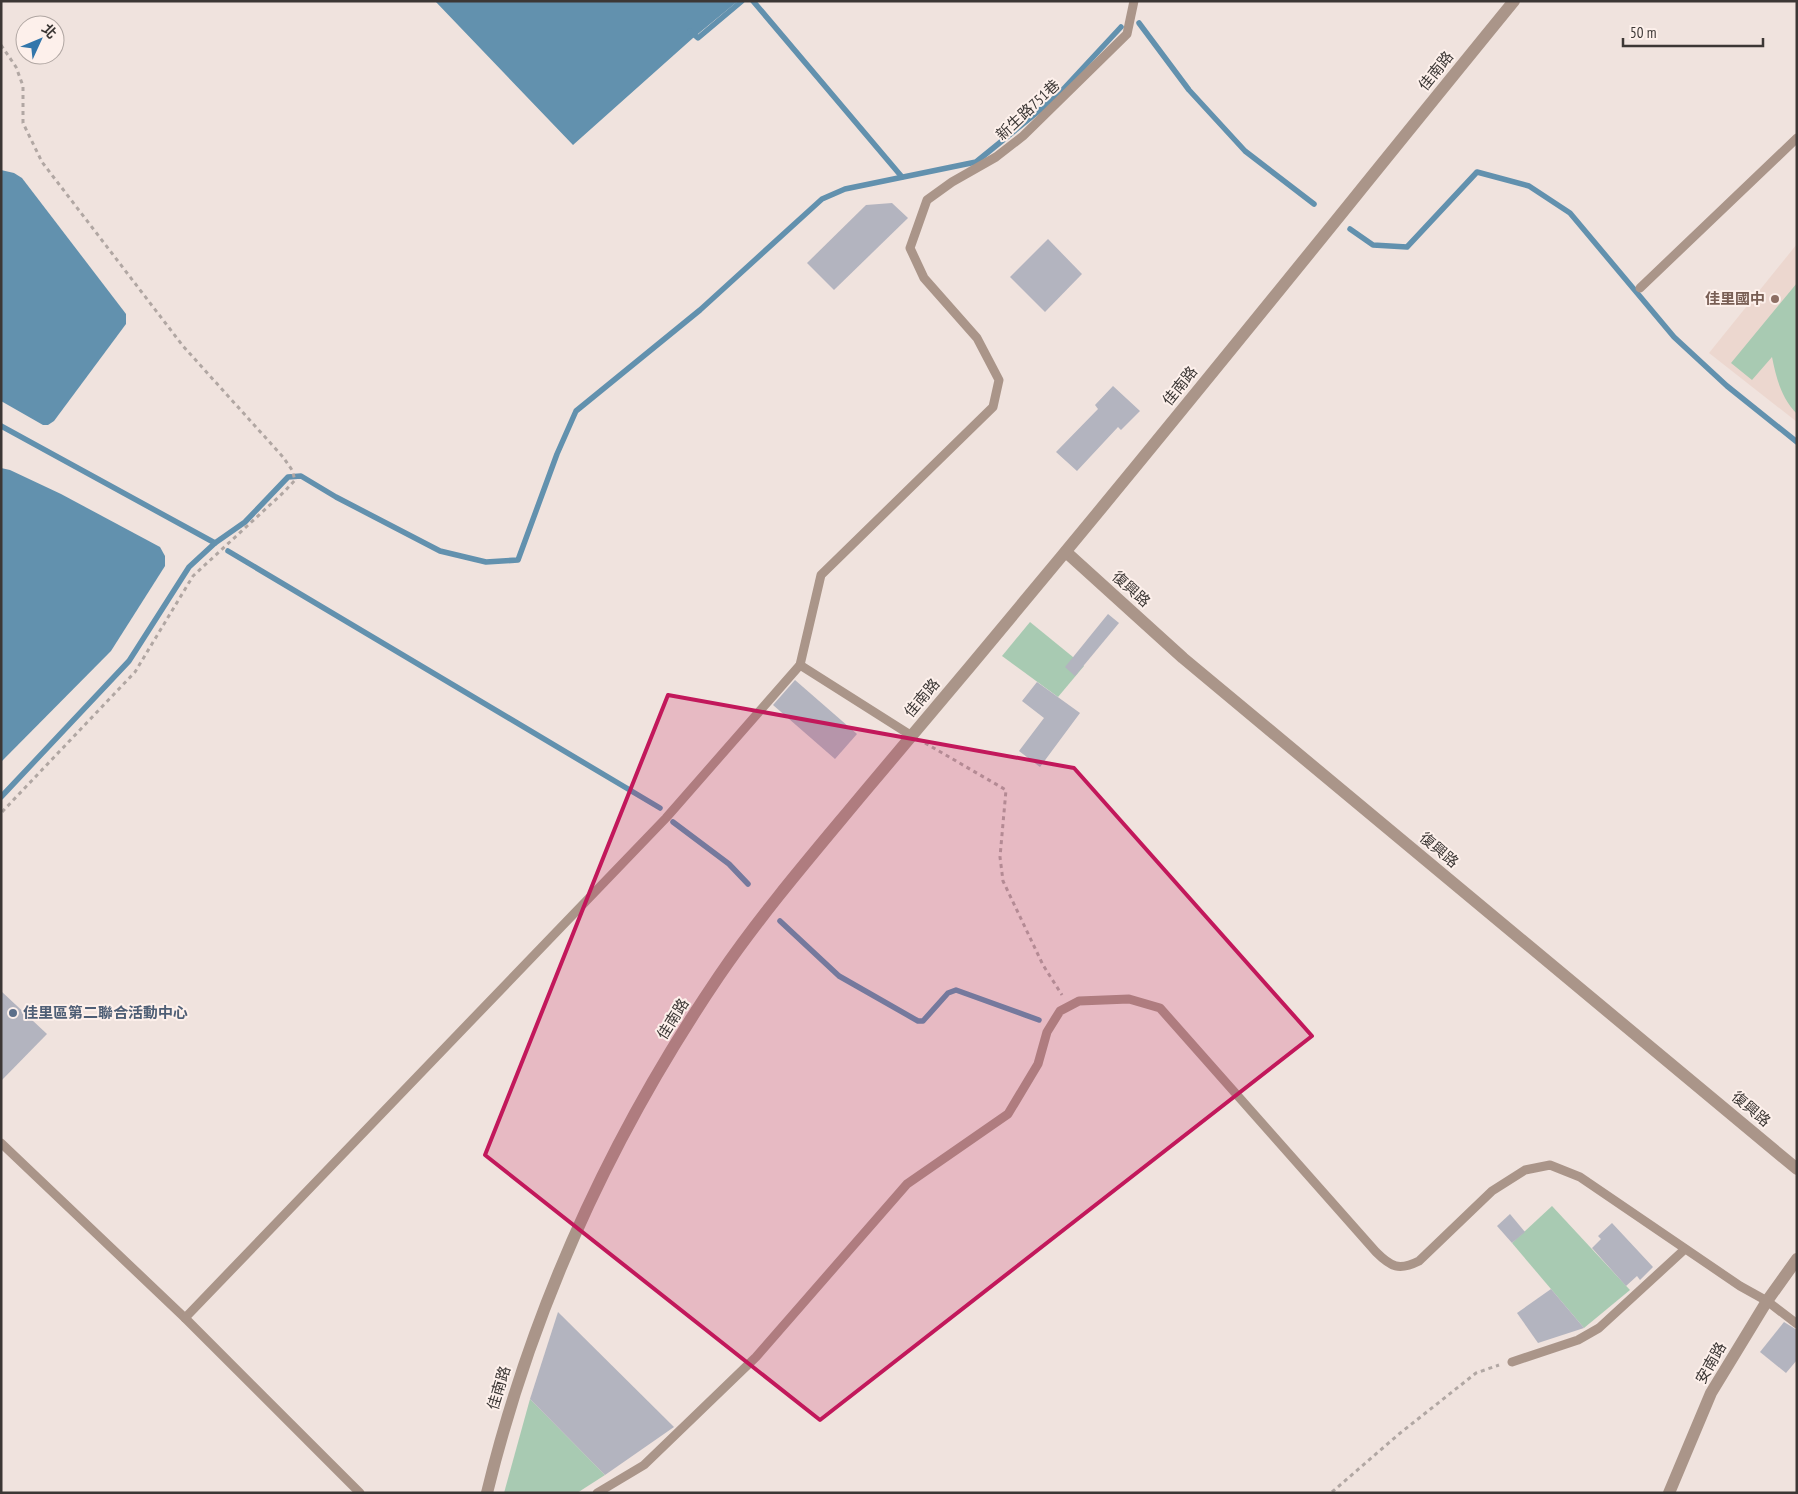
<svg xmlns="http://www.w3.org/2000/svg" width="1798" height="1494" viewBox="0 0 1798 1494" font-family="'PT Sans Narrow','Noto Sans TC',sans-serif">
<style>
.built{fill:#ecd7cf}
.green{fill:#a8cab2}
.water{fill:#6291ae}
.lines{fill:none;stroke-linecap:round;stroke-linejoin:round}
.stream{stroke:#6291ae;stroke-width:5.5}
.building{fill:#b3b4bf}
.path{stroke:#b1a7a3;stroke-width:3;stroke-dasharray:4 4;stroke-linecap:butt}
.service{stroke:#aa9589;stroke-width:9}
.minor{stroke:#aa9589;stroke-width:12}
.tertiary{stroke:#aa9589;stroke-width:12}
.marked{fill:#c2185b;fill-opacity:0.2;stroke:#c2185b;stroke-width:4;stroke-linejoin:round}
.education-dot{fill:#8d6e63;stroke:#fdf0eb;stroke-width:2}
.service-dot{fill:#5c6f8a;stroke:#fdf0eb;stroke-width:2}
.labels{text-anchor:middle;stroke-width:4;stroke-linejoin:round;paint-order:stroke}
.street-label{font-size:15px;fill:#3c3735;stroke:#fdf0eb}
.education-label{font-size:15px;font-weight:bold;fill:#785e54;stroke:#fdf0eb;text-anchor:end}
.service-label{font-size:15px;font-weight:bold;fill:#4e5e75;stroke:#fdf0eb;text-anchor:start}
</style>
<rect width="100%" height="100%" fill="#f0e3de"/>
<!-- built -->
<polygon class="built" points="1797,244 1797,422 1709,353"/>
<!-- green -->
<g class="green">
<path d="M 1797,283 L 1797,414 C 1781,398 1776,377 1772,357 L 1752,380 L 1731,363 Z"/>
<polygon points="1030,622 1084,666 1058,697 1002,656"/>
<polygon points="1552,1206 1630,1290 1584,1328 1512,1243"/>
<polygon points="530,1399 605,1475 577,1493 504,1493"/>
</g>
<!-- water -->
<g class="water">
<polygon points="435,1 738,1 693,38 573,145"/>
<polygon points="1,170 14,173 22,178 123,310 126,314 126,324 54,421 48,425 43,425 1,401"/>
<polygon points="1,468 10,470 61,494 160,547 165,556 165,566 111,651 1,762"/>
</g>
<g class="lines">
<!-- stream -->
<g class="stream">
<polyline points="753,1 902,177"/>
<polyline points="1139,23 1189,90 1245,151 1314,204"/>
<polyline points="690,31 698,38 742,1"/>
<polyline points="1350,229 1373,245 1407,247 1477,172 1529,186 1570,213 1674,337 1727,386 1797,442"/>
<polyline points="1,426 215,543"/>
<polyline points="228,551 660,808"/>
<polyline points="1,797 129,661 189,567 215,543 245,522 288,477 301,476 336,497 440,551 486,562 518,560 557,454 576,411 700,310 822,199 845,189 976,162 1056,97 1121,27"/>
<polyline points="673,822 729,864 748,884"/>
<polyline points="780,921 839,976 918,1021 923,1021 948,993 956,990 1039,1020"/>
</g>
</g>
<!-- building -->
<g class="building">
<polygon points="892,203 908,218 834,290 807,263 866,205"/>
<polygon points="1048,239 1082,274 1045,312 1010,277"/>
<polygon points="1113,386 1140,411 1121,430 1118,427 1077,471 1056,452 1098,409 1095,405"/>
<polygon points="1108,614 1119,623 1075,676 1065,667"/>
<polygon points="795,680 857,734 835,759 773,705"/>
<polygon points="1037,682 1080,713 1040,767 1019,751 1044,718 1022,701"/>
<polygon points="1,991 47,1034 1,1081"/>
<polygon points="1510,1214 1525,1232 1512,1243 1497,1226"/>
<polygon points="1612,1223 1653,1267 1640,1280 1637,1276 1626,1286 1592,1248 1601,1239 1598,1236"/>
<polygon points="1551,1289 1584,1328 1538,1343 1517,1313"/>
<polygon points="558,1312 674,1427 605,1475 530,1399"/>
<polygon points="1784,1322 1797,1330 1797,1360 1786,1373 1760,1352"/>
</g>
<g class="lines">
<!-- path -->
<g class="path">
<polyline points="1,45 16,67 23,86 23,123 42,162 183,346 283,457 292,470 295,480 285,491 193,576 135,672 1,813"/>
<polyline points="925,743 1006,790 1000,857 1003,881 1043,965 1062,995"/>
<polyline points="1332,1492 1399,1434 1476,1373 1499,1365"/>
</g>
<!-- service -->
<g class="service">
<polyline points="1640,288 1797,138"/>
<polyline points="800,665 912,736"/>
<polyline points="1,1143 185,1318 360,1493"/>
<polyline points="185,1318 666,818 800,665 821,575 993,407 999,380 977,338 924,278 910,248 927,200 952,182 996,157 1023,136 1127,34 1134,1"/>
<polyline points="1512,1362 1578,1340 1599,1328 1685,1249"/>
<path d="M 597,1493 L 644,1465 L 756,1357 L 907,1184 L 1008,1114 L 1038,1064 L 1047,1032 L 1060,1011 L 1079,1001 L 1129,999 L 1160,1008 L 1376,1252 C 1391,1267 1399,1271 1419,1261 L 1492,1191 L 1525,1170 L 1550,1165 L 1580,1177 L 1740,1286 L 1767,1301 L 1797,1324"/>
</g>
<!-- minor -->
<g class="minor">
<polyline points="1066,552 1183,658 1797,1169"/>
<polyline points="1669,1493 1711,1393 1767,1301 1797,1259"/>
</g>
<!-- tertiary -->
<path class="tertiary" d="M 487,1493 C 532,1308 612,1134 719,976 C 762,913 812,855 861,796 C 928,717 995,637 1061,557 C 1214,373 1363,186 1514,1"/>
</g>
<!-- marked area -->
<path class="marked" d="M 668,695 L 1074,768 L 1312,1036 L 820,1420 L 485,1155 Z"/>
<!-- markers -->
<circle class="education-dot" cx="1775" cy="299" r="5"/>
<circle class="service-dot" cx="13" cy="1013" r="5"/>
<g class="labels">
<!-- street labels -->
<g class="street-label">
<text transform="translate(1436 71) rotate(-51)" y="5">佳南路</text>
<text transform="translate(1028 110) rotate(-43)" y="5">新生路751巷</text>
<text transform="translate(1180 386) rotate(-51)" y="5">佳南路</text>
<text transform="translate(1131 589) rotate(42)" y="5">復興路</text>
<text transform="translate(922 698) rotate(-50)" y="5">佳南路</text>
<text transform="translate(1439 850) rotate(40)" y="5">復興路</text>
<text transform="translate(673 1019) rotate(-58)" y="5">佳南路</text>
<text transform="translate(1751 1109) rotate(40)" y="5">復興路</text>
<text transform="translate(1711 1363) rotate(-60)" y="5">安南路</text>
<text transform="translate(499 1388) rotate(-73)" y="5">佳南路</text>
</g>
<!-- education labels -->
<g class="education-label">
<text x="1765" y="304">佳里國中</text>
</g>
<!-- service labels -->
<g class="service-label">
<text x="23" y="1018">佳里區第二聯合活動中心</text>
</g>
</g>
<!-- border -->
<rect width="1798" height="1494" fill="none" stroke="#3c3735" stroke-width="5"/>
<!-- north arrow -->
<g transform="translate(40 40) rotate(46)"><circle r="24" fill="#fdf0eb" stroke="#b0a6a2"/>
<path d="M0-4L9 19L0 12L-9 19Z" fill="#3276ab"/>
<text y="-8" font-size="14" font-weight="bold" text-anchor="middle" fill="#3c3735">北</text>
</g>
<!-- scale -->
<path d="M1623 38v8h140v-8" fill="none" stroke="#3c3735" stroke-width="2.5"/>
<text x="1630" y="38" font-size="15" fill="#3c3735" stroke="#fdf0eb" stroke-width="4" paint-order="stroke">50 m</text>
</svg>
